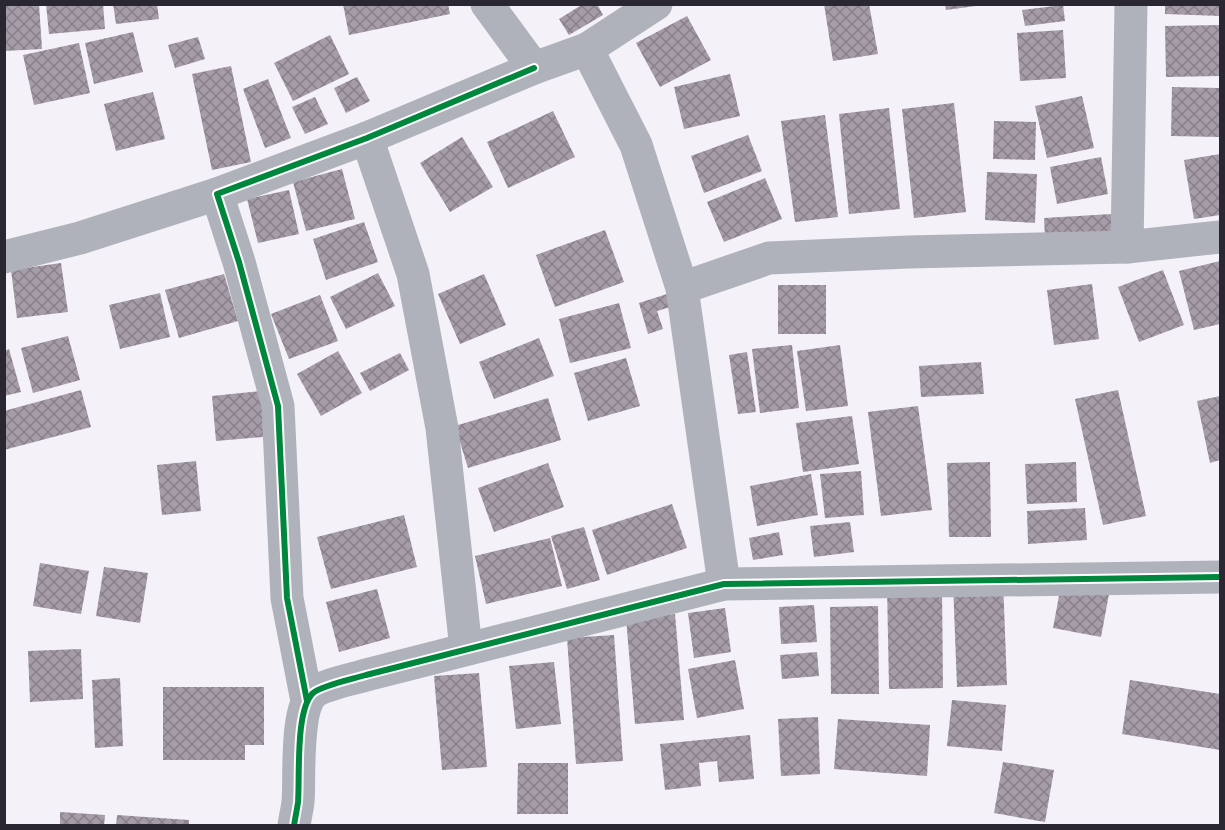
<svg xmlns="http://www.w3.org/2000/svg" width="1225" height="830" viewBox="0 0 1225 830" font-family="'Golos Text',sans-serif">
<style>
.building{fill:url(#building-cross-hatch)}
.lines{fill:none;stroke-linecap:round;stroke-linejoin:round}
.street{stroke:#afb1bb;stroke-width:33}
.cycleway-casing{stroke:#fefefe;stroke-width:10}
.cycleway{stroke:#00873e;stroke-width:6}
</style>
<defs>
<pattern id="building-cross-hatch" width="8" height="8" patternUnits="userSpaceOnUse" patternTransform="scale(1.5)"><rect width="8" height="8" fill="#a69ca8"/><path d="M0 0l8 8M0 8l8-8" fill="none" stroke="#877f89"/></pattern>
</defs>
<rect width="100%" height="100%" fill="#f4f2f8"/>
<!-- building -->
<g class="building">
<polygon points="4,4 39,4 42,49 4,51"/>
<polygon points="46,4 103,4 105,29 49,34"/>
<polygon points="113,4 157,4 159,19 116,24"/>
<polygon points="343,4 448,4 450,14 349,35"/>
<polygon points="583,4 597,4 603,15 569,35 559,19"/>
<polygon points="824,4 869,4 878,54 833,61"/>
<polygon points="945,4 976,4 976,6 946,10"/>
<polygon points="1165,4 1220,4 1220,16 1165,14"/>
<polygon points="1063,5 1065,21 1025,26 1022,10"/>
<polygon points="687,16 711,60 660,87 636,43"/>
<polygon points="1220,25 1220,76 1166,77 1165,26"/>
<polygon points="1063,30 1066,78 1020,81 1017,33"/>
<polygon points="133,32 143,72 94,84 85,43"/>
<polygon points="330,35 349,74 293,101 274,63"/>
<polygon points="198,37 205,59 175,68 168,45"/>
<polygon points="79,43 90,93 34,105 23,55"/>
<polygon points="231,66 251,162 212,170 192,74"/>
<polygon points="730,74 740,116 684,129 674,87"/>
<polygon points="357,77 370,101 346,113 334,88"/>
<polygon points="268,79 291,138 265,148 243,89"/>
<polygon points="1172,87 1220,88 1220,137 1171,136"/>
<polygon points="153,92 165,139 116,151 104,104"/>
<polygon points="1082,96 1094,148 1047,158 1035,106"/>
<polygon points="315,97 328,124 305,134 292,107"/>
<polygon points="954,103 966,212 914,218 902,109"/>
<polygon points="889,108 900,209 849,214 839,114"/>
<polygon points="553,111 575,157 508,188 487,142"/>
<polygon points="825,115 838,217 795,222 781,121"/>
<polygon points="994,121 1036,122 1035,160 993,159"/>
<polygon points="748,135 762,171 704,193 691,156"/>
<polygon points="462,137 493,187 450,212 420,163"/>
<polygon points="1220,154 1220,215 1194,219 1184,160"/>
<polygon points="1101,157 1108,194 1057,204 1050,167"/>
<polygon points="342,169 355,219 306,231 293,182"/>
<polygon points="987,172 1037,174 1035,223 985,220"/>
<polygon points="765,178 782,219 724,242 707,202"/>
<polygon points="289,190 299,234 258,243 247,199"/>
<polygon points="1112,214 1114,235 1045,239 1044,218"/>
<polygon points="364,222 378,262 326,280 313,239"/>
<polygon points="605,230 624,282 555,307 536,255"/>
<polygon points="1220,261 1220,324 1194,330 1179,271"/>
<polygon points="61,263 68,312 17,318 11,270"/>
<polygon points="1163,270 1184,325 1139,342 1118,287"/>
<polygon points="378,273 395,306 346,329 330,297"/>
<polygon points="224,274 238,321 179,338 165,290"/>
<polygon points="484,274 506,325 460,344 438,294"/>
<polygon points="1092,284 1099,339 1054,345 1047,290"/>
<rect x="778" y="285" width="48" height="49"/>
<polygon points="673,292 677,305 657,311 663,329 648,334 639,303"/>
<polygon points="160,293 170,337 120,349 109,305"/>
<polygon points="320,295 338,341 289,359 271,314"/>
<polygon points="619,303 631,348 570,363 559,319"/>
<polygon points="68,336 80,380 33,393 21,348"/>
<polygon points="539,338 554,376 494,399 479,362"/>
<polygon points="792,345 799,408 760,413 752,349"/>
<polygon points="840,345 848,406 806,411 797,351"/>
<polygon points="9,349 21,392 4,396 4,351"/>
<polygon points="338,351 362,393 321,416 297,374"/>
<polygon points="747,352 756,412 738,414 729,355"/>
<polygon points="400,353 409,370 370,391 360,373"/>
<polygon points="626,358 640,406 588,421 574,373"/>
<polygon points="981,362 984,394 921,397 919,366"/>
<polygon points="81,390 91,427 4,450 4,411"/>
<polygon points="270,390 275,436 216,441 212,396"/>
<polygon points="1118,390 1146,516 1103,525 1075,399"/>
<polygon points="1220,396 1220,460 1210,463 1197,401"/>
<polygon points="548,398 561,440 468,468 455,426"/>
<polygon points="918,406 932,510 881,516 868,412"/>
<polygon points="852,416 859,464 803,472 796,423"/>
<polygon points="196,461 201,511 162,515 157,465"/>
<polygon points="990,462 991,537 949,537 947,463"/>
<polygon points="1076,462 1077,502 1027,504 1025,464"/>
<polygon points="548,463 564,507 494,532 478,488"/>
<polygon points="861,471 864,515 825,518 820,474"/>
<polygon points="811,474 818,515 757,526 750,486"/>
<polygon points="672,504 687,548 607,575 592,530"/>
<polygon points="1085,508 1087,540 1028,544 1027,511"/>
<polygon points="404,515 417,567 331,589 317,537"/>
<polygon points="850,522 854,552 814,557 810,526"/>
<polygon points="584,527 600,580 567,589 551,536"/>
<polygon points="779,532 783,555 753,560 749,538"/>
<polygon points="550,538 562,586 486,604 475,556"/>
<polygon points="40,563 89,571 81,614 33,606"/>
<polygon points="104,567 148,573 140,623 96,616"/>
<polygon points="1003,581 1007,685 957,687 953,583"/>
<polygon points="942,585 943,688 889,689 887,586"/>
<polygon points="1061,585 1109,594 1101,637 1053,628"/>
<polygon points="377,589 390,638 339,652 326,602"/>
<polygon points="814,605 817,642 781,644 779,607"/>
<polygon points="878,606 879,694 831,694 830,607"/>
<polygon points="725,608 731,652 694,658 688,613"/>
<polygon points="675,614 684,720 635,724 626,618"/>
<polygon points="614,635 623,761 576,764 567,638"/>
<polygon points="81,649 83,699 30,702 28,651"/>
<polygon points="817,652 819,676 782,679 780,655"/>
<polygon points="735,660 744,709 697,718 688,669"/>
<polygon points="554,662 561,724 516,729 509,666"/>
<polygon points="479,673 487,767 442,770 434,676"/>
<polygon points="120,678 123,746 95,748 92,680"/>
<polygon points="1130,680 1220,694 1220,750 1122,734"/>
<polygon points="163,687 264,687 264,745 245,745 245,760 163,760"/>
<polygon points="952,700 1006,705 1002,751 947,746"/>
<polygon points="818,717 820,774 781,776 778,719"/>
<polygon points="838,719 930,725 927,776 834,769"/>
<polygon points="750,735 754,779 719,782 717,761 699,763 701,786 665,790 660,744"/>
<polygon points="1003,762 1054,770 1045,822 994,813"/>
<polygon points="518,763 568,763 568,814 517,814"/>
<polygon points="60,812 105,815 104,826 60,826"/>
<polygon points="117,815 189,820 189,826 116,826"/>
</g>
<g class="lines">
<!-- street -->
<g class="street">
<polyline points="487,4 534,68 587,49"/>
<polyline points="656,4 587,49 636,145 682,288 724,584"/>
<polyline points="1131,4 1127,247 1220,237"/>
<polyline points="367,138 413,274 442,428 466,649"/>
<polyline points="4,257 80,238 217,194"/>
<polyline points="682,288 769,258 908,252 1127,247"/>
<polyline points="307,701 287,598 278,406 239,262 217,194 367,138 534,68"/>
<path d="M 294,826 C 295,818 297,810 298,802 C 300,778 295,710 313,693 C 323,685 353,679 366,675 L 724,584 L 1220,577"/>
</g>
<!-- cycleway casing -->
<g class="cycleway-casing">
<g id="cycleway">
<polyline points="307,701 287,598 278,406 239,262 217,194 367,138 534,68"/>
<path d="M 294,826 C 295,818 297,810 298,802 C 300,778 295,710 313,693 C 323,685 353,679 366,675 L 724,584 L 1220,577"/>
</g>
</g>
<!-- cycleway -->
<use href="#cycleway" class="cycleway"/>
</g>
<!-- border -->
<rect width="1225" height="830" fill="none" stroke="#2b2732" stroke-width="12"/>
</svg>
